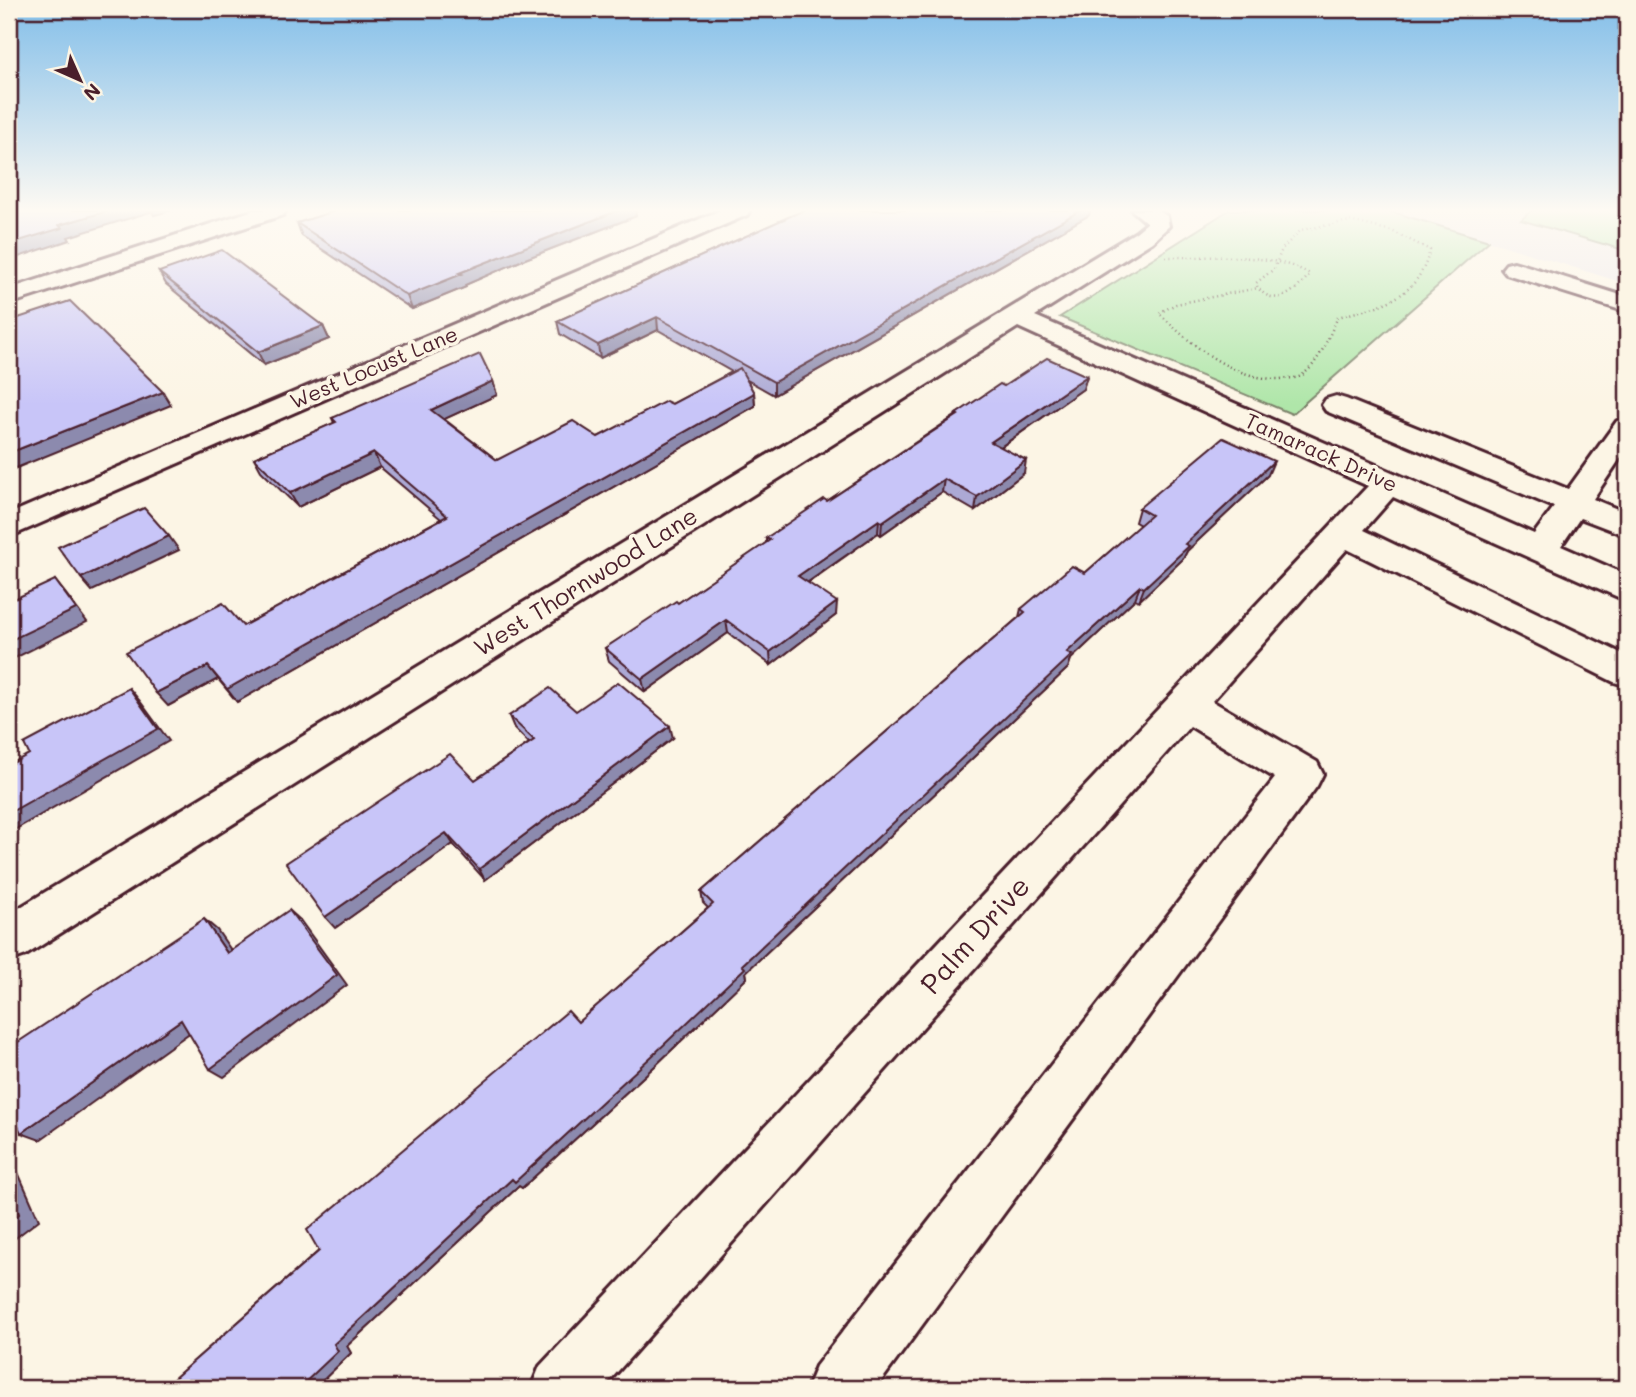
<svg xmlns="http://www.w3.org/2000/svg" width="1636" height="1397" viewBox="0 0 1636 1397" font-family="Mali,sans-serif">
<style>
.built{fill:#ece7eb}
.green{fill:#afe6a9;stroke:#7c826a;stroke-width:2}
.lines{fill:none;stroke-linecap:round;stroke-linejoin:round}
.minor-casing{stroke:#4a1f2b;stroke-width:6}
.path{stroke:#4a1f2b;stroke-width:2.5;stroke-dasharray:1 3.5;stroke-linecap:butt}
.minor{fill:#fcf5e5;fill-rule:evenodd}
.wall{fill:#aca9d5;stroke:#4a1f2b;stroke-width:2}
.shaded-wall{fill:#8c8aae;stroke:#4a1f2b;stroke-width:2}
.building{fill:#c8c5f8;stroke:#4a1f2b;stroke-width:2}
.labels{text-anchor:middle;stroke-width:7;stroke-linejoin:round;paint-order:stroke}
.far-street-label{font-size:21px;fill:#4a1f2b;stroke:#fcf5e5}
.street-label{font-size:24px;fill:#4a1f2b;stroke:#fcf5e5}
.near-street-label{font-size:28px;fill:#4a1f2b;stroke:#fcf5e5}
</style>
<rect width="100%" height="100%" fill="#fcf5e5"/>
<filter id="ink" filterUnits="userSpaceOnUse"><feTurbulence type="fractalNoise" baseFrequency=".0143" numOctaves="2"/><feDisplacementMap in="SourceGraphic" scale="14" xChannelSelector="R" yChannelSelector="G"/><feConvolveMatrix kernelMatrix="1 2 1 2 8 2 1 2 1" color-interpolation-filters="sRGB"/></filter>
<g filter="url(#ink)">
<!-- built -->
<polygon class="built" points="1386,210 1627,210 1627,284 1489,241"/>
<!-- green -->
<g class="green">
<polygon points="1229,210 1386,210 1489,241 1292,414 1060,317"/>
<polygon points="1532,210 1627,210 1627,251 1521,220"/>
</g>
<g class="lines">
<!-- minor casing -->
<g class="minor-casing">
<g id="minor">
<polygon points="254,210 286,210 283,215 9,304 9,289"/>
<polygon points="721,210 750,210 747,215 9,537 9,514"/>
<polygon points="1132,210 1157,210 1167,216 1169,226 1152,242 1035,316 1534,534 1554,507 1326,411 1322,405 1326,399 1336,396 1346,399 1568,489 1617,421 1627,418 1627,448 1593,499 1627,513 1627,536 1580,518 1561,546 1627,575 1627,601 1393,497 1364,530 1627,656 1627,686 1614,682 1347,549 1212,701 1317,762 1323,774 1317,786 876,1388 807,1388 816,1366 1275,778 1190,726 603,1388 531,1388 540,1366 1368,486 1018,327 26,955 9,961 9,914 1136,232 1147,223"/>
<polygon points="1514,262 1627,297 1627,312 1506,274 1502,269 1506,264"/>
</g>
</g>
<!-- path -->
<g class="path">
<path d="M 1350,221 L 1392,231 L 1430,250 C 1417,300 1382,305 1338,317 C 1328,337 1320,363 1301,376 C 1295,379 1287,378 1280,379 C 1233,380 1190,344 1159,313 L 1176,304 L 1258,288 L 1256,283 L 1274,269 L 1282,249 L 1301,230 Z"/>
<path d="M 1166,257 C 1212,258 1269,251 1310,274 C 1296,291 1276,309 1258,288"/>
</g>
<!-- minor -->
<use href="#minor" class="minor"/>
</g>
<!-- wall -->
<g class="wall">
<polygon points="338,210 635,210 636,216 525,259 465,285 466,287 412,309 302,236 297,223"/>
<polygon points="804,210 1090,210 1089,215 774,395 747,380 754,393 755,406 237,702 218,679 168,706 243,626 441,519 380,467 298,507 261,471 254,458 334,423 332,418 493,381 497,395 444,419 497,460 598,437 672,404 732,372 658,330 600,358 560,334 557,321"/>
<polygon points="159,272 323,326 329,339 264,365 166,284"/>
<polygon points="1087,376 1083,389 1001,447 1024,473 975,511 942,492 881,535 878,533 808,583 836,615 771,665 728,633 645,692 609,661 605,648 678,603 766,543 766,538 827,501 955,416 956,414 1004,386"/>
<polygon points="1268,475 1187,551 1183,559 1139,601 1135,599 1071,659 1068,668 746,972 747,978 656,1065 522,1188 519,1186 347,1346 351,1353 315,1388 163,1388 708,908 703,903 701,892 1019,617 1021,609 1085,573 1140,525 1135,522 1139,508"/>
<polygon points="576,711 673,738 485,880 453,844 335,928 475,780 529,743 514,728 509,716"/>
</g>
<!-- shaded-wall -->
<g class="shaded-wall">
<polygon points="111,210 148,210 150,212 68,237 70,240 9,260 9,244 59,225"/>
<polygon points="151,210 173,210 154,215"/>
<polygon points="619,210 635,210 636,216 525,259 465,285 466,287 412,309 407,296 459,273"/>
<polygon points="1081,210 1090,210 1089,215 774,395 774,382"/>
<polygon points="657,317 658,330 600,358 598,345"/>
<polygon points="323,326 329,339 264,365 258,352"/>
<polygon points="1087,376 1083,389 989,455 991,442"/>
<polygon points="493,381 497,395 436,423 431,410"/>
<polygon points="163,392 171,405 9,471 9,453"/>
<polygon points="754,393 755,406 237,702 227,689"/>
<polygon points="374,453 380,467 298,507 290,493"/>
<polygon points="1026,460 1024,473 975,511 977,497"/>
<polygon points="1274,461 1268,475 1187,551 1183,559 1139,601 1144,588 1185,544"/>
<polygon points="944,479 942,492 881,535 882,522"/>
<polygon points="879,520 878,533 798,589 798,576"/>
<polygon points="169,536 179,550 92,591 81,578"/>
<polygon points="55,580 66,594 87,622 9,661 9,641"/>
<polygon points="1140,586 1135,599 1071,659 1068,668 746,972 747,978 656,1065 522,1188 519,1186 347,1346 351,1353 315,1388 299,1388 334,1344 742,965 1067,652"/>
<polygon points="837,602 836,615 771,665 770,652"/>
<polygon points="726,620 728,633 645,692 642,679"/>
<polygon points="208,666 218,679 168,706 156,693"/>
<polygon points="129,688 140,701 169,741 9,833 9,813"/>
<polygon points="670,726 673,738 485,880 479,869"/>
<polygon points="446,833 453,844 335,928 325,917"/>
<polygon points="289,910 300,920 347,985 224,1077 210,1069"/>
<polygon points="204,919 217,930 240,963 227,953"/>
<polygon points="181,1020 195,1029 40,1140 21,1133"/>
<polygon points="9,1152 39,1220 9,1243"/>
</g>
<!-- building -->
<g class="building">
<polygon points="9,210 111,210 59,225 62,228 9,244"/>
<polygon points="338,210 619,210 459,273 462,274 407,296 297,223"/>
<polygon points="804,210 1081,210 774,382 657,317 598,345 557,321"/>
<polygon points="222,250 323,326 258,352 159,272"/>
<polygon points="70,301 163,392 9,453 9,321"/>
<polygon points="480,354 493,381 431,410 497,460 573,421 598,437 666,401 672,404 740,368 754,393 227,689 208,666 156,693 126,652 223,603 243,626 447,516 374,453 290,493 254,458 336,422 332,418"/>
<polygon points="1047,358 1087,376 991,442 1026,460 977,497 944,479 882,522 879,520 798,576 837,602 770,652 726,620 642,679 605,648 676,601 678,603 770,540 766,538 824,499 827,501 958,415 956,414 1000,384 1004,386"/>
<polygon points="1223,438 1274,461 1185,544 1189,546 1144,588 1140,586 1067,652 1072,655 742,965 745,968 652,1056 515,1182 512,1179 334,1344 338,1351 299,1388 163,1388 319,1251 307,1230 568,1011 578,1022 713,904 701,892 1025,612 1021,609 1072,566 1085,573 1151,515 1139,508"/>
<polygon points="144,508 169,536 81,578 58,547"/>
<polygon points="55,580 76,609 9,641 9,598 10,601"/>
<polygon points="618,682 670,726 479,869 446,833 325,917 286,863 450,754 475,780 534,740 509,716 550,688 576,711"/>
<polygon points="129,688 158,729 9,813 9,765 29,754 24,744"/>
<polygon points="289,910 337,975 210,1069 181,1020 21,1133 9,1105 9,1048 204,919 227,953"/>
<polygon points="9,1191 19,1214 9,1222"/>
</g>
</g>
<!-- sky -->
<linearGradient id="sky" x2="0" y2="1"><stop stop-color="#82bee9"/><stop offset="0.52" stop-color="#fefaf3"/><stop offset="1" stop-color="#fefaf3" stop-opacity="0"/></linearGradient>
<rect width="1636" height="405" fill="url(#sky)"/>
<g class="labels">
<!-- far-street labels -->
<g class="far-street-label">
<text transform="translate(374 368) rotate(-23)" y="7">West Locust Lane</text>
<text transform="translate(1321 453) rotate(24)" y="7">Tamarack Drive</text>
</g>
<!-- street labels -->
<g class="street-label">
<text transform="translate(586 582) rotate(-32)" y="8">West Thornwood Lane</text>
</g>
<!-- near-street labels -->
<g class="near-street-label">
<text transform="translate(975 935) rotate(-48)" y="10">Palm Drive</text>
</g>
</g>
<!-- margin -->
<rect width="1636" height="1397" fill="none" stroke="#fcf5e5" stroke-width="35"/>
<rect x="18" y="18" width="1601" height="1362" fill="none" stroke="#4a1f2b" stroke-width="2.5" filter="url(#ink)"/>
<!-- north arrow -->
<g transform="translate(80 80) rotate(135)" stroke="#fcf5e5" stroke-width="5" paint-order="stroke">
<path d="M0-5L12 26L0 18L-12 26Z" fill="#4a1f2b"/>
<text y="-10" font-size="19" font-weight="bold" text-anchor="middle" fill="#4a1f2b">N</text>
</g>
</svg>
